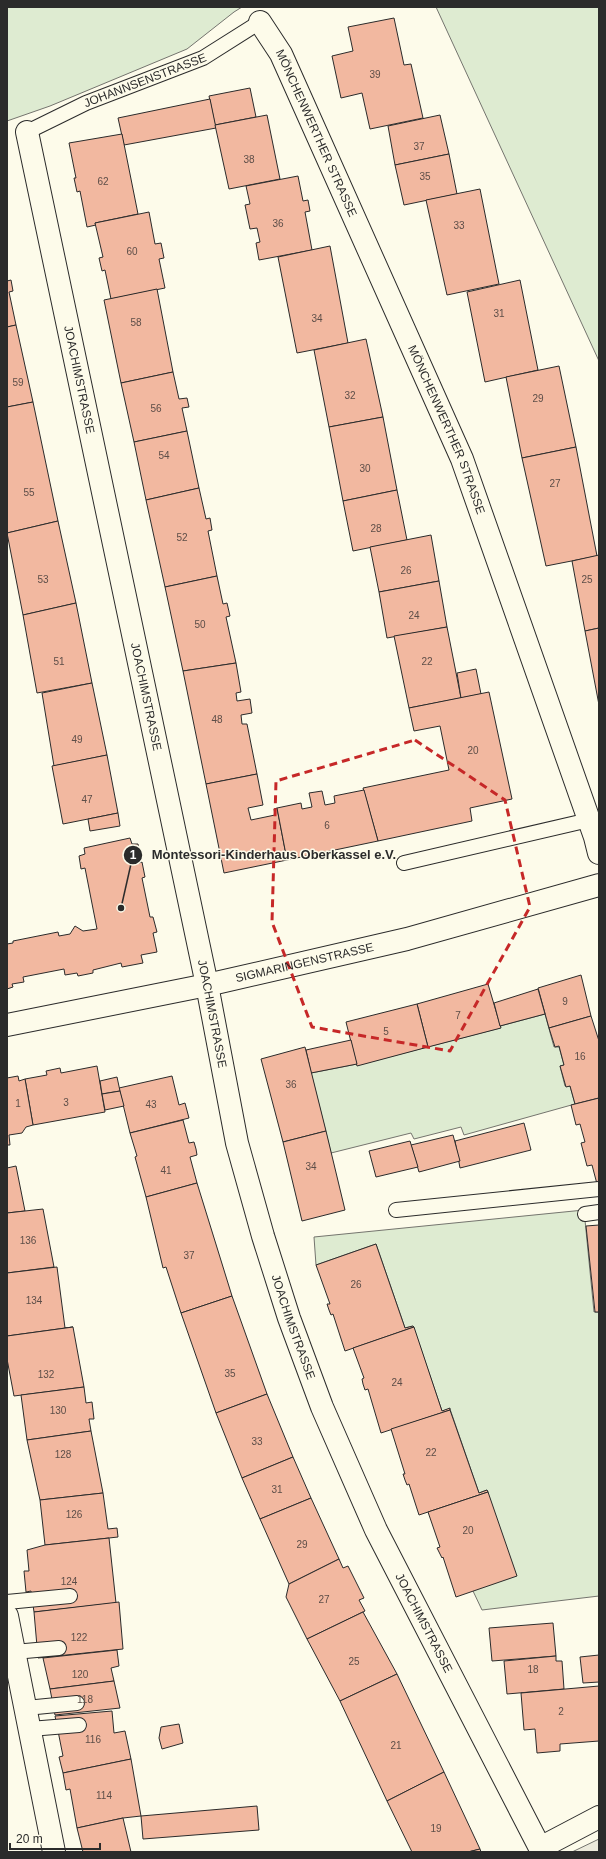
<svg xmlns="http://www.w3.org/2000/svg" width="606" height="1859" viewBox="0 0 606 1859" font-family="Arial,sans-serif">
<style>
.green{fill:#deebd1;stroke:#74746e}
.parking{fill:#eceadb;stroke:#74746e}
.building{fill:#f2b8a0;stroke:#2b2b2b}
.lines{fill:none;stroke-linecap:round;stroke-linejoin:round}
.service-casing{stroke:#2b2b2b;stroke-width:16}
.minor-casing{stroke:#2b2b2b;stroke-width:24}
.service{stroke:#fdfbea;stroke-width:14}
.minor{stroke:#fdfbea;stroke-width:22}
.marked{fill:none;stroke:#c62828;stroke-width:3;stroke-dasharray:8 5;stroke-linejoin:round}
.labels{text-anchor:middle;stroke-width:3;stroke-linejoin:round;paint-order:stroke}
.number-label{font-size:10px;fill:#5d4e48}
.street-label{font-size:12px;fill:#2b2b2b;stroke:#fdfbea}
.leader{fill:none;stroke:#2b2b2b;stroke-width:1.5}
.callout-dot{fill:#2b2b2b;stroke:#fdfbea;stroke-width:1.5}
.mark-label{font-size:12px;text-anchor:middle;font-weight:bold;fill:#fff}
.callout-label{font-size:13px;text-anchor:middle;font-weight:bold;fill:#2b2b2b;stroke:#fdfbea;stroke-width:3;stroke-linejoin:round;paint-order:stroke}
</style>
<rect width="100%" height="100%" fill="#fdfbea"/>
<!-- green -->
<g class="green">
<polygon points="7,7 242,7 234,12 187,49 50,106 7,121"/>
<polygon points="436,7 599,7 599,361"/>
<polygon points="545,1014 554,1047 559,1047 564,1065 560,1066 565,1086 570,1086 575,1104 464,1135 461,1127 414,1139 411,1133 331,1153 311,1073 357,1064 358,1065 500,1028 500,1026"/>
<polygon points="584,1210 594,1312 599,1312 599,1596 482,1610 473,1591 488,1492 487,1490 479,1493 450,1409 442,1411 413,1326 405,1328 376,1244 316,1265 314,1237"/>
</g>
<!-- parking -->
<polygon class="parking" points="599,1839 599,1852 572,1852"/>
<!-- building -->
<g class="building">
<polygon points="394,18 404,65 411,64 423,118 370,129 362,93 341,98 332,56 353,51 348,27"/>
<polygon points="250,88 256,117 215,125 209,96"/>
<polygon points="210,99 216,128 124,145 118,118"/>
<polygon points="267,115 280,179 229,189 215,125"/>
<polygon points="440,115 449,154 395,165 388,126"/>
<polygon points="122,134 138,214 95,223 96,225 87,227 80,191 77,192 74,178 76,178 69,143"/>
<polygon points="449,154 457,194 404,205 395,165"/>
<polygon points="298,176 303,201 308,200 310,211 305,212 312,250 259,260 256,243 260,242 257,228 250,229 245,205 250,204 246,186"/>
<polygon points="480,189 499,284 447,295 426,200"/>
<polygon points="149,212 155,244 161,243 164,258 159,259 165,288 111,299 105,270 102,271 99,258 103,257 95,223"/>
<polygon points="330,246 348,343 297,353 278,257"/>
<polygon points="11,280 13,291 9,292 16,325 7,327 7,281"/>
<polygon points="520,280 538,370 485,382 467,292"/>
<polygon points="157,289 173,372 121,383 104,300"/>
<polygon points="16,325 33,402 7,407 7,327"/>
<polygon points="366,339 383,417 329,427 314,350"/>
<polygon points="559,366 576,447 522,458 506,377"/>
<polygon points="173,372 179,399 187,398 189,407 182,408 187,431 134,442 121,383"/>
<polygon points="33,402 58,521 7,533 7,407"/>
<polygon points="383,417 397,490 343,501 329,427"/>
<polygon points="187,431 199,488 146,500 134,442"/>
<polygon points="576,447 597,556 546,566 522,458"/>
<polygon points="199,488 206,519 210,518 212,530 208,531 217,576 165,587 146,500"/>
<polygon points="397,490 407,540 353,551 343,501"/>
<polygon points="58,521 76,603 23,615 7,533"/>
<polygon points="431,535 439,581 379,592 370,547"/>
<polygon points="599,555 599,628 585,631 572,561"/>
<polygon points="217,576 223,604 227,603 230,616 226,617 236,663 183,671 165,587"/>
<polygon points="439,581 447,627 387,638 379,592"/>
<polygon points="76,603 92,683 37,693 23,615"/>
<polygon points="447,627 461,698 409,708 394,636"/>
<polygon points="599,628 599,705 585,631"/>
<polygon points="236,663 241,692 236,693 237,701 250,699 252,713 241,715 242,724 247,724 257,774 206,784 183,671"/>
<polygon points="476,669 481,694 461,698 457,673"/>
<polygon points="92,683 107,755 54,766 42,693"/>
<polygon points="489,692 512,799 470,808 472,821 378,841 363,788 449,770 440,726 414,731 409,708"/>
<polygon points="107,755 118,813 63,824 52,766"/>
<polygon points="257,774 263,805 248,808 251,820 275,815 274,809 277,808 287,860 224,873 206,784"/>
<polygon points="364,790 378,841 287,860 277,808 301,803 302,809 312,807 309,793 322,791 325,805 335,803 334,796"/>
<polygon points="118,813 120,826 90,831 88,819"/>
<polygon points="130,838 132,844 138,844 140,855 138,856 139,863 142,862 145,877 142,878 150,917 153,917 157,932 153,933 157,952 141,955 143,963 122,967 121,963 93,970 93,973 78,976 77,973 65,975 64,969 23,977 24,982 12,984 13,987 7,989 7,944 13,943 13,941 58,932 59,936 70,934 75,926 83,931 97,929 85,868 81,869 79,856 85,854 84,848"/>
<polygon points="581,975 591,1016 549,1028 538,988"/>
<polygon points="488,984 501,1028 428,1047 417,1004"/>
<polygon points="538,989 545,1014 500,1026 494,1003"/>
<polygon points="417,1004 428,1047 357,1066 346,1022"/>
<polygon points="591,1016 599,1041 599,1098 575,1104 570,1086 566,1087 560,1066 564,1065 559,1046 555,1047 549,1028"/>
<polygon points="351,1040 357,1064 311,1073 306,1050"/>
<polygon points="305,1047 326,1131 283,1142 261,1059"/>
<polygon points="97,1066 105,1112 33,1125 25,1079 47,1075 46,1071 60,1068 61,1073"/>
<polygon points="18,1076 19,1081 25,1079 33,1125 26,1127 22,1133 9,1135 10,1145 7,1145 7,1078"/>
<polygon points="172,1076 179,1105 185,1103 189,1118 130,1133 119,1088"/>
<polygon points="117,1077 120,1091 102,1094 100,1081"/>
<polygon points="120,1091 124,1106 105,1110 102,1094"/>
<polygon points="599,1098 599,1183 597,1184 592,1165 587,1166 581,1143 585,1142 580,1124 576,1125 571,1105"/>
<polygon points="183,1120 189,1143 194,1142 196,1149 197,1155 190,1157 197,1183 146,1197 135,1157 137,1156 130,1133"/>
<polygon points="524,1123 531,1150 460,1168 455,1141"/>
<polygon points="326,1131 345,1210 302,1221 283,1142"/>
<polygon points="453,1135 460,1161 419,1172 411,1145"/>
<polygon points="410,1141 418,1167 376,1177 369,1151"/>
<polygon points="16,1166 25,1211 7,1213 7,1168"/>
<polygon points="197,1183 232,1296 181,1313 166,1267 163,1268 146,1197"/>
<polygon points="43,1209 54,1267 7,1273 7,1213"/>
<polygon points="599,1225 599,1312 595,1312 586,1226"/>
<polygon points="376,1244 405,1328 413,1326 414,1327 345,1351 333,1314 331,1315 329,1310 327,1304 330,1304 316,1265"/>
<polygon points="57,1267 65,1328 73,1327 7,1336 7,1273"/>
<polygon points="232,1296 267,1394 216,1413 181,1313"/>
<polygon points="73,1327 84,1387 14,1396 7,1359 7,1336"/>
<polygon points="414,1327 442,1411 450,1408 450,1410 381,1433 368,1389 365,1390 363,1384 362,1379 364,1378 353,1348"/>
<polygon points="84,1387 86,1403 92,1402 94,1419 89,1419 91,1431 27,1440 21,1395"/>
<polygon points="267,1394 293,1457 242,1478 216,1413"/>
<polygon points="450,1410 479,1493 487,1490 488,1492 419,1515 409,1484 407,1485 405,1480 403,1474 405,1474 391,1429"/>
<polygon points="91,1431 103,1493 40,1500 27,1440"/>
<polygon points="293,1457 311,1498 260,1519 242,1478"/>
<polygon points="488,1492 517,1576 456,1597 443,1557 442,1558 437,1548 440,1547 428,1512"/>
<polygon points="103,1493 108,1529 117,1528 118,1537 45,1545 40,1500"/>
<polygon points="311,1498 339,1559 289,1584 260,1519"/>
<polygon points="109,1538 116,1603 34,1612 31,1591 26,1592 24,1571 29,1571 27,1550 45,1545"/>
<polygon points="339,1559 343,1568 348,1566 364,1598 359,1600 365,1611 307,1639 286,1597 289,1584"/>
<polygon points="119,1602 123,1649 38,1658 34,1612"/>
<polygon points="363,1612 397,1674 340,1701 307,1639"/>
<polygon points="553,1623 556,1656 492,1661 489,1628"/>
<polygon points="117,1650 119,1666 111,1668 114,1681 50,1689 43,1658"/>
<polygon points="599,1655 599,1682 583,1683 580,1657"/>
<polygon points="556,1656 556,1661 562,1661 564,1689 507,1694 504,1661"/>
<polygon points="397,1674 444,1772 387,1801 340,1701"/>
<polygon points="114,1681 120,1708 55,1715 50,1689"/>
<polygon points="599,1686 599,1741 560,1744 560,1751 537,1753 535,1729 524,1730 521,1693"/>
<polygon points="112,1711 114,1733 125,1731 131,1759 63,1773 59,1757 63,1756 55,1716"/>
<polygon points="179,1724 183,1743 162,1749 159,1738 161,1727"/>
<polygon points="131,1759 141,1816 123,1818 77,1828 70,1789 66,1790 63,1773"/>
<polygon points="444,1772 480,1849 468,1852 412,1852 387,1801"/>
<polygon points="257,1806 259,1830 143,1839 141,1816"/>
<polygon points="123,1818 131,1852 83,1852 77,1828"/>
<polygon points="480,1849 481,1852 468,1852"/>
</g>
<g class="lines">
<!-- service casing -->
<g class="service-casing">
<g id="service">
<path id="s1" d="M 27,132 L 86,103 L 203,58 L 260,22"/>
<polyline points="404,863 589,820"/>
<polyline points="396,1210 599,1189"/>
<polyline points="585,1214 599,1212"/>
<polyline points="7,1602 70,1596"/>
<polyline points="14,1652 59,1648"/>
<polyline points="26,1708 77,1703"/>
<polyline points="30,1729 79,1725"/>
</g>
</g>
<!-- minor casing -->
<g class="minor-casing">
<g id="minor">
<path id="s2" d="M 260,22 L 281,54 L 462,459 L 595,837 L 599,853"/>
<path id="s3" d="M 27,132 L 207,985 L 237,1143 L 263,1236 L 289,1318 L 322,1407 L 376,1530 L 540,1848 L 599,1817"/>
<path id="s4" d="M 7,1025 L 207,985 L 407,939 L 599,885"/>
<polyline points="7,1616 54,1852"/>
</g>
</g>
<!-- service -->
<use href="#service" class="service"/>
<!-- minor -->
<use href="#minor" class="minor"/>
</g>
<!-- marked area -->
<path class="marked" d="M 415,740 L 505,800 L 530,907 L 450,1051 L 312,1027 L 272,922 L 276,781 Z"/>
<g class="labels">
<!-- number labels -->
<g class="number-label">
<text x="375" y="78">39</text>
<text x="419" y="150">37</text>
<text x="249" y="163">38</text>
<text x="425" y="180">35</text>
<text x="103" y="185">62</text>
<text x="278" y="227">36</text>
<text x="459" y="229">33</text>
<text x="132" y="255">60</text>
<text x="499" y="317">31</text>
<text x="317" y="322">34</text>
<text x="136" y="326">58</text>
<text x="18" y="386">59</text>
<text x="350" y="399">32</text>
<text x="538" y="402">29</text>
<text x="156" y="412">56</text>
<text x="164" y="459">54</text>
<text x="365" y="472">30</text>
<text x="555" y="487">27</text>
<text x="29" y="496">55</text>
<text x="376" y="532">28</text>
<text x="182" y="541">52</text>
<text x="406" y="574">26</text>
<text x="43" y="583">53</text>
<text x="587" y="583">25</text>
<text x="414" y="619">24</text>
<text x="200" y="628">50</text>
<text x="59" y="665">51</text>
<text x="427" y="665">22</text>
<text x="217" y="723">48</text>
<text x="77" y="743">49</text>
<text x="473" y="754">20</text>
<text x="87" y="803">47</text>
<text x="327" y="829">6</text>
<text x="565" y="1005">9</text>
<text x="458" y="1019">7</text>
<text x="386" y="1035">5</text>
<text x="580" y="1060">16</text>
<text x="291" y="1088">36</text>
<text x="66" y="1106">3</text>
<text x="18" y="1107">1</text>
<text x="151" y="1108">43</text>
<text x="311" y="1170">34</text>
<text x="166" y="1174">41</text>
<text x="28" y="1244">136</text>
<text x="189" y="1259">37</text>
<text x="356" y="1288">26</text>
<text x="34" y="1304">134</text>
<text x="230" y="1377">35</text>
<text x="46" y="1378">132</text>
<text x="397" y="1386">24</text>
<text x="58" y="1414">130</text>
<text x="257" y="1445">33</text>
<text x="431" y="1456">22</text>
<text x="63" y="1458">128</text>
<text x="277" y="1493">31</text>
<text x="74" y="1518">126</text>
<text x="468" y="1534">20</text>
<text x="302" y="1548">29</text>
<text x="69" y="1585">124</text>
<text x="324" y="1603">27</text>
<text x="79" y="1641">122</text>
<text x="354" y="1665">25</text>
<text x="533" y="1673">18</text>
<text x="80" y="1678">120</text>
<text x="85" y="1703">118</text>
<text x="561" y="1715">2</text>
<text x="93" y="1743">116</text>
<text x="396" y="1749">21</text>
<text x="104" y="1799">114</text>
<text x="436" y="1832">19</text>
</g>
<!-- street labels -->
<g class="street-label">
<text dy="4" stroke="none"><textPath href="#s1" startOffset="129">JOHANNSENSTRASSE</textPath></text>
<text dy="4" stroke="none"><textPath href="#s2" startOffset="125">MÖNCHENWERTHER STRASSE</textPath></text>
<text dy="4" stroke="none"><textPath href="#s3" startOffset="253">JOACHIMSTRASSE</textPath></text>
<text dy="4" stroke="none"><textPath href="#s2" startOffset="449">MÖNCHENWERTHER STRASSE</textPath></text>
<text dy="4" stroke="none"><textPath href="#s3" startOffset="577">JOACHIMSTRASSE</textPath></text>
<text dy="4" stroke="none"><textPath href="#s4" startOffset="304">SIGMARINGENSTRASSE</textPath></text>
<text dy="4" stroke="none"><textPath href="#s3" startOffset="901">JOACHIMSTRASSE</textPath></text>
<text dy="4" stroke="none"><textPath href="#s3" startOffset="1225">JOACHIMSTRASSE</textPath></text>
<text dy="4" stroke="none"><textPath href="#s3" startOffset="1549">JOACHIMSTRASSE</textPath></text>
</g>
</g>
<!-- callouts -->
<path class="leader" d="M121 908L133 855"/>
<g class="callout-dot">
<circle cx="121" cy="908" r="4"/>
<circle cx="133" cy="855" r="10"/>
</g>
<g class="mark-label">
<text x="133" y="859">1</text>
</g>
<g class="callout-label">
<text x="274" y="859">Montessori-Kinderhaus Oberkassel e.V.</text>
</g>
<!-- border -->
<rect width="606" height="1859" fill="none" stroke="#2b2b2b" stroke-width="16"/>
<!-- scale -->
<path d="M10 1843v6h90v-6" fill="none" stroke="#2b2b2b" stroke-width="2"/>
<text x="16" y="1843" font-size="12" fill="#2b2b2b" stroke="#fdfbea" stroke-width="3" paint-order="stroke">20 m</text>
</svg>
